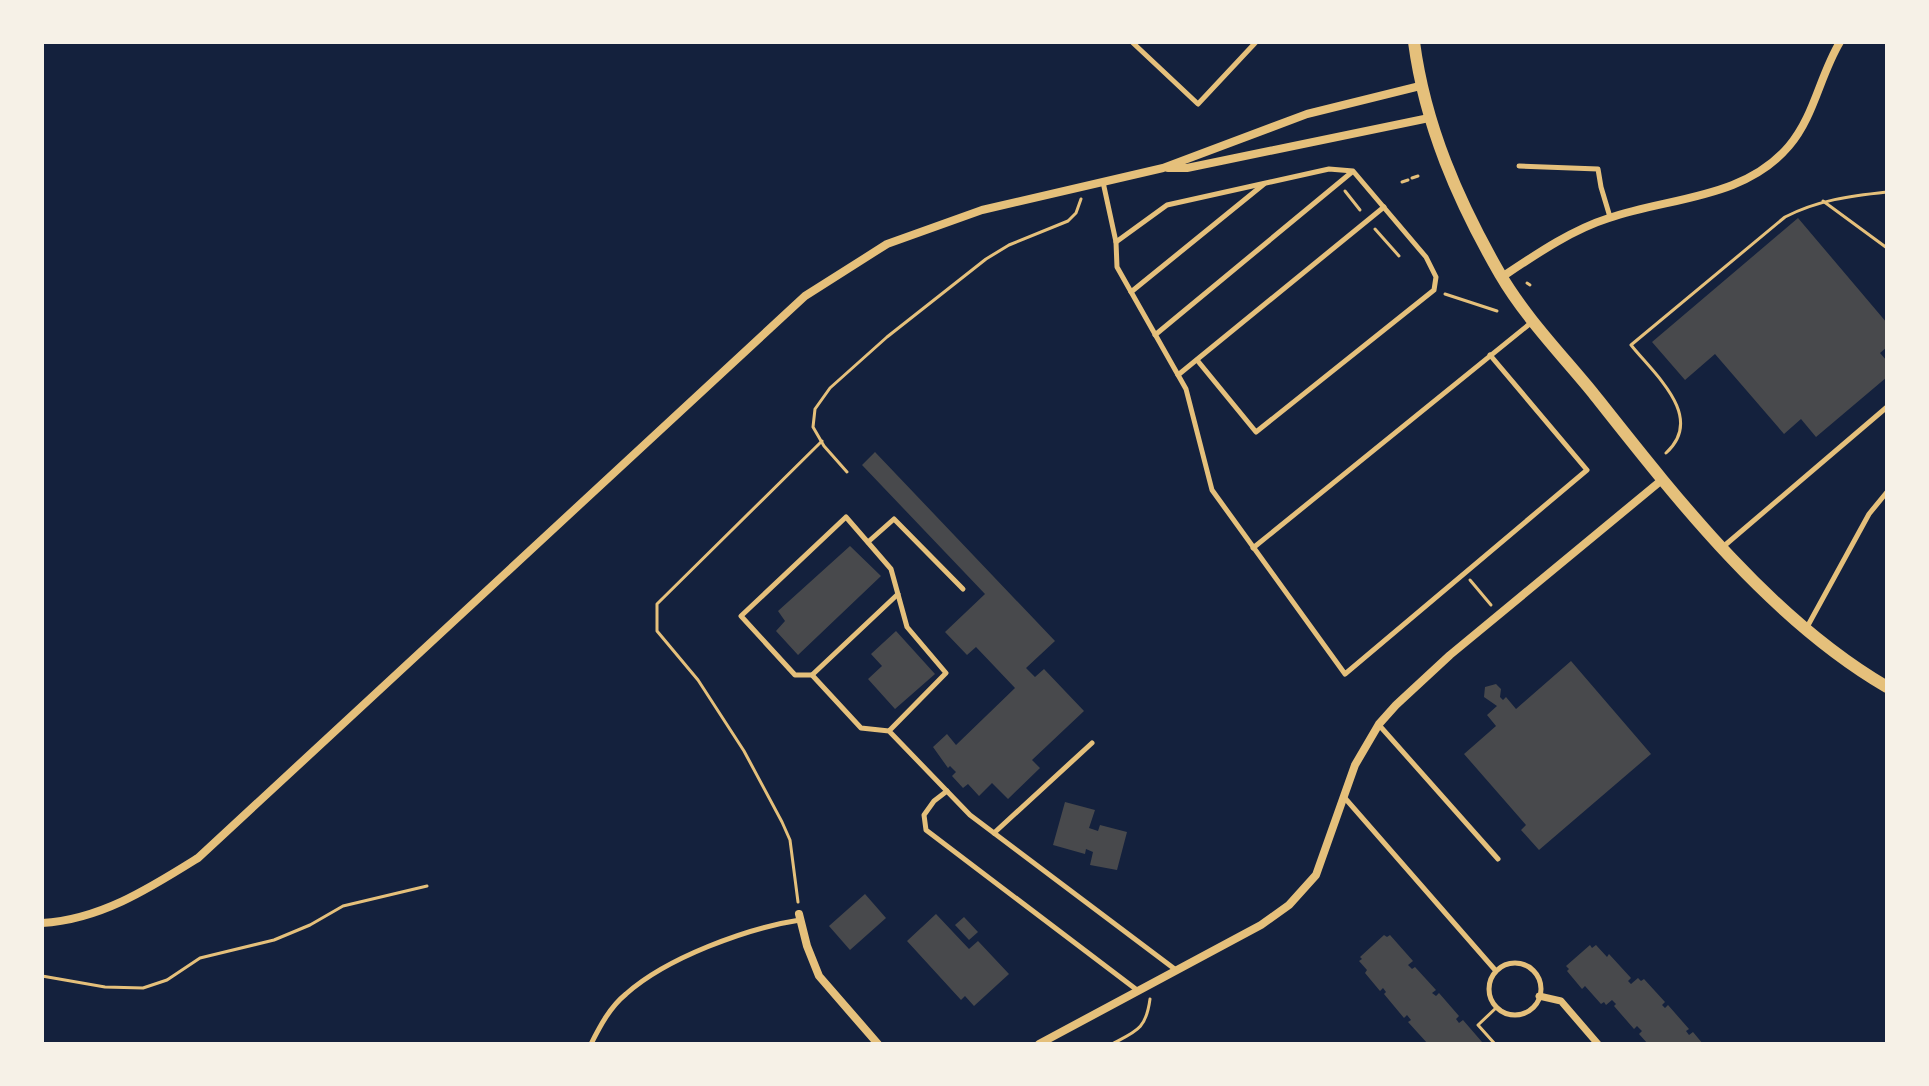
<svg xmlns="http://www.w3.org/2000/svg" width="1929" height="1086" viewBox="0 0 1929 1086" font-family="'Roboto Condensed',sans-serif">
<style>
.building{fill:#48494c}
.lines{fill:none;stroke-linecap:round;stroke-linejoin:round}
.path{stroke:#e5c07b;stroke-width:3}
.service{stroke:#e5c07b;stroke-width:5}
.pedestrian{stroke:#e5c07b;stroke-width:7}
.minor{stroke:#e5c07b;stroke-width:8}
.tertiary{stroke:#e5c07b;stroke-width:12}
</style>
<rect width="100%" height="100%" fill="#14213d"/>
<!-- building -->
<g class="building">
<polygon points="1798,218 1887,323 1887,347 1880,353 1887,361 1887,377 1816,437 1801,419 1784,434 1715,354 1685,380 1652,342"/>
<polygon points="875,452 1055,641 1026,668 1035,677 1044,669 1084,711 1032,760 1040,768 1008,799 992,783 979,796 968,784 963,788 952,776 956,772 950,766 948,768 933,747 947,734 956,745 1015,688 976,647 967,655 945,632 985,594 862,465"/>
<polygon points="850,546 881,576 798,655 776,631 785,621 778,611"/>
<polygon points="896,631 935,674 895,709 868,679 882,666 871,654"/>
<polygon points="1571,661 1651,754 1539,850 1521,830 1526,825 1464,754 1496,726 1487,715 1497,706 1484,697 1485,687 1496,684 1501,689 1500,697 1503,700 1506,697 1516,709"/>
<polygon points="1065,802 1095,810 1089,828 1098,831 1100,825 1127,832 1117,870 1090,865 1093,852 1086,849 1085,854 1053,845"/>
<polygon points="865,894 886,918 850,950 829,926"/>
<polygon points="936,914 969,949 978,941 1009,974 974,1006 965,996 961,1000 907,941"/>
<polygon points="964,917 978,932 969,940 955,925"/>
<polygon points="1384,935 1387,937 1390,935 1413,961 1408,965 1412,969 1415,967 1436,990 1432,993 1436,996 1439,993 1459,1016 1456,1019 1459,1023 1463,1020 1482,1042 1480,1044 1428,1044 1408,1022 1411,1020 1407,1015 1404,1018 1384,994 1386,992 1383,988 1380,991 1365,973 1367,970 1359,961 1362,959 1360,957"/>
<polygon points="1590,945 1592,948 1596,945 1607,957 1609,954 1631,978 1628,981 1631,984 1638,978 1641,981 1644,979 1665,1002 1662,1005 1665,1008 1668,1005 1689,1029 1686,1031 1689,1035 1693,1032 1703,1044 1648,1044 1639,1034 1642,1031 1637,1026 1634,1029 1614,1006 1616,1004 1612,1000 1606,1005 1604,1002 1601,1004 1585,986 1582,989 1567,971 1569,969 1566,966"/>
</g>
<g class="lines">
<!-- path -->
<g class="path">
<polyline points="1412,178 1418,176"/>
<polyline points="1402,182 1408,180"/>
<polyline points="1345,191 1360,210"/>
<polyline points="1823,201 1887,248"/>
<polyline points="1375,229 1399,256"/>
<polyline points="1527,283 1530,285"/>
<polyline points="1445,294 1497,311"/>
<path d="M 1666,453 C 1706,417 1654,374 1631,345 L 1785,217 C 1818,200 1850,196 1887,192"/>
<polyline points="847,472 824,446 813,427 815,409 830,388 887,337 986,259 1009,245 1068,221 1076,213 1081,199"/>
<polyline points="1470,580 1491,605"/>
<polyline points="798,902 790,840 782,822 744,751 698,680 657,631 657,604 822,441"/>
<polyline points="42,976 105,987 143,988 167,980 200,958 274,940 310,925 343,906 427,886"/>
<path d="M 1112,1044 C 1137,1031 1146,1029 1150,999"/>
<polyline points="1495,1044 1478,1025 1497,1007"/>
</g>
<!-- service -->
<g class="service">
<polyline points="1132,42 1198,104 1256,42"/>
<polyline points="1519,166 1598,169 1601,187 1610,217"/>
<polyline points="1103,182 1116,242 1117,267 1186,389 1212,490 1345,674 1587,470 1490,355"/>
<polyline points="1116,242 1167,205 1329,169 1353,171 1426,257 1436,277 1434,290 1256,432 1197,360"/>
<polyline points="1131,292 1264,184"/>
<polyline points="1155,335 1352,172"/>
<polyline points="1178,375 1384,207"/>
<polyline points="868,542 894,519 963,589"/>
<polyline points="1724,546 1887,407"/>
<polyline points="1253,548 1532,322"/>
<polyline points="1806,629 1869,514 1887,492"/>
<polyline points="812,675 898,594"/>
<polyline points="1379,725 1498,859"/>
<polyline points="889,731 946,673 907,627 891,569 846,517 741,616 795,675 812,675 861,728 889,731 970,815 1176,970"/>
<polyline points="947,791 934,801 924,815 926,830 1137,990"/>
<polyline points="1344,797 1496,971"/>
<polyline points="994,833 1092,743"/>
<circle cx="1515" cy="989" r="26"/>
<path d="M 591,1044 C 600,1026 610,1007 626,994 C 666,958 747,928 800,920"/>
</g>
<!-- pedestrian -->
<polyline class="pedestrian" points="1539,996 1561,1001 1598,1044"/>
<!-- minor -->
<g class="minor">
<polyline points="1168,168 1187,168 1429,118"/>
<path d="M 1502,277 C 1535,255 1571,230 1609,218 C 1670,197 1744,199 1789,146 C 1814,117 1820,75 1840,42"/>
<polyline points="799,914 807,946 819,976 878,1044"/>
<path d="M 42,923 C 100,920 150,888 198,858 L 805,296 L 887,244 L 982,210 L 1163,168 L 1307,114 L 1420,86"/>
<polyline points="1039,1044 1261,925 1289,905 1316,875 1355,765 1379,724 1396,705 1450,655 1663,479"/>
</g>
<!-- tertiary -->
<path class="tertiary" d="M 1414,42 C 1425,125 1458,201 1500,274 C 1525,317 1561,354 1593,393 C 1676,498 1770,619 1887,687"/>
</g>
<!-- border -->
<rect width="1929" height="1086" fill="none" stroke="#f6f1e7" stroke-width="88"/>
</svg>
